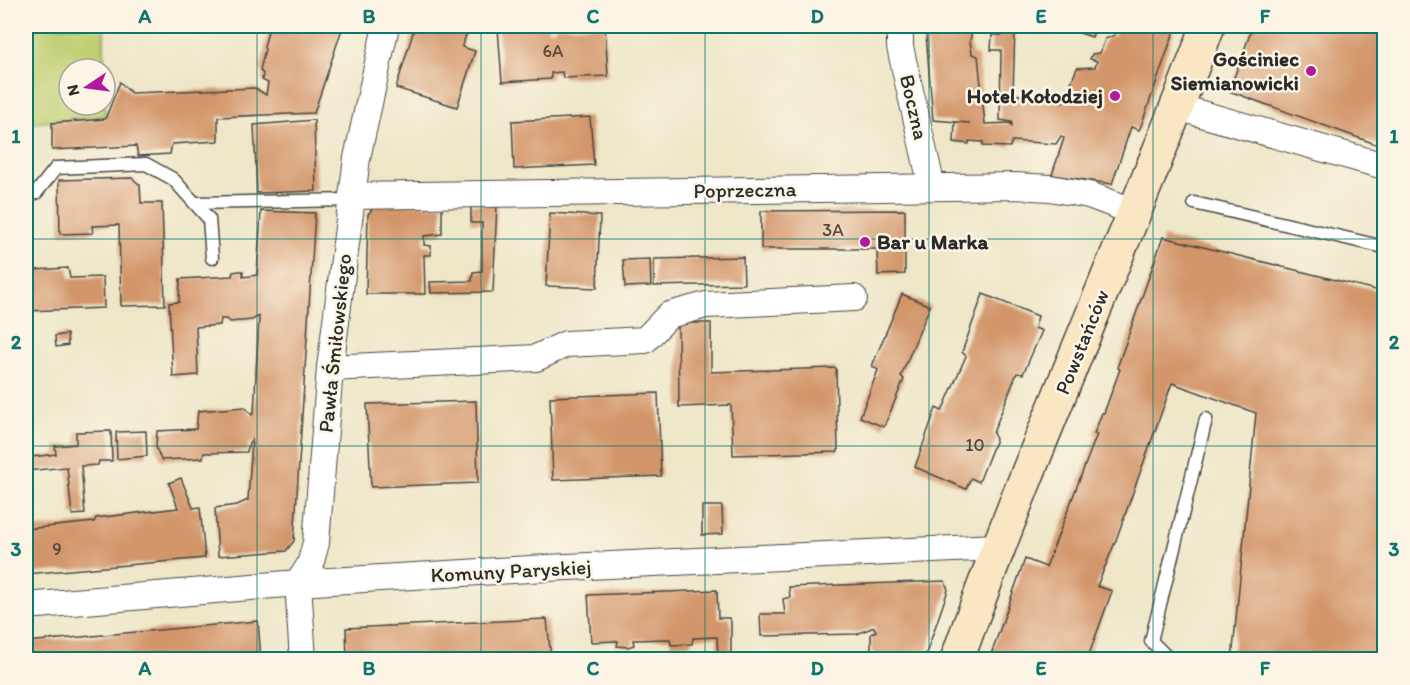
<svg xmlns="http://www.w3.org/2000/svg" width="1410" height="685" viewBox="0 0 1410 685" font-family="Itim,sans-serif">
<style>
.green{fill:#becd6f;stroke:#747c4d;stroke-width:1.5}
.building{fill:#d3966a}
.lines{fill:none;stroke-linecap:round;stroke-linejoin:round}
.lane-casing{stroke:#484742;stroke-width:15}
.street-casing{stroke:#484742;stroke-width:28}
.secondary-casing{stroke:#484742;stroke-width:36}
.lane{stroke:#fff;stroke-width:12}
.street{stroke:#fff;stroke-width:26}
.secondary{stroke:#fbe6c4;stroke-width:33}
.grid{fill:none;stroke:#0f766e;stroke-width:1.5;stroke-opacity:0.55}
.poi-dot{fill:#b5179e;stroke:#fcf5e5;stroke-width:2}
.labels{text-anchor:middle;stroke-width:5;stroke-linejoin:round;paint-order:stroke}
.number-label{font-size:18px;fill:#55463b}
.poi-label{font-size:21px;font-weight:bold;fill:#2b2b2b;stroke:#fcf5e5;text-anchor:end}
.street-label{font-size:21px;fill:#2b2b2b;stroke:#fcf5e5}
.neatline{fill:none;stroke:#0f766e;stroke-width:2}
.grid-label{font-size:20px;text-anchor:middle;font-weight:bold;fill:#0f766e}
</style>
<rect width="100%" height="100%" fill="#fcf5e5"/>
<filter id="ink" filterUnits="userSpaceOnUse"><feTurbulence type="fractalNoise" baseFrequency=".0167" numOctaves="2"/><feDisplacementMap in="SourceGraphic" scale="12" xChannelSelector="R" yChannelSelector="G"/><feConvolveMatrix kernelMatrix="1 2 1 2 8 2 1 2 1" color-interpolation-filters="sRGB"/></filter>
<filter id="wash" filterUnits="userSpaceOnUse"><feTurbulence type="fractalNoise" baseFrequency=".008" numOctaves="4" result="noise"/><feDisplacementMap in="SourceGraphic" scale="24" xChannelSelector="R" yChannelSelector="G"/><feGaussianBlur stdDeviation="1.35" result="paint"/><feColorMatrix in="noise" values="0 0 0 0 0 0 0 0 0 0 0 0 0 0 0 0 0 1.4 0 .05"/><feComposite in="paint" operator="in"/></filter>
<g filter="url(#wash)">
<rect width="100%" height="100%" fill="#eee6c7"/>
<!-- green -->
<polygon class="green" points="26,26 104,26 104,69 69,69 69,105 105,105 105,99 105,116 26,124"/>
<g id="blocks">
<!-- building -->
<g class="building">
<polygon points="279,26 343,26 314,113 218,117 218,141 172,144 170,154 138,156 136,146 52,150 52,123 105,119 120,82 131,93 255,88 266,95 268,83 262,80 263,74 260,70 265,49 264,47 269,27 279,30"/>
<polygon points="415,26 469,26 462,47 475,51 457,107 396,88"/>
<polygon points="534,26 548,26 548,30 555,29 555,26 605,26 608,76 563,78 562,72 551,73 551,79 502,82 498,28"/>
<polygon points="927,26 973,26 970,41 972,54 978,56 985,124 1010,123 1012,126 1012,122 1000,120 1001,50 991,50 992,35 1003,35 1003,26 1015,26 1013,94 1063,102 1077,68 1095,67 1097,61 1090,59 1092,54 1100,53 1105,39 1115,35 1118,26 1176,26 1141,126 1139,130 1131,127 1112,184 1052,175 1064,138 1061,136 1056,144 1012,141 1010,147 983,146 983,142 969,141 969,144 954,142 955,122 970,123 933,120 926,34"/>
<polygon points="1058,26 1096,26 1092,37"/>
<polygon points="1253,26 1374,26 1374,28 1381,30 1382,26 1384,26 1384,136 1381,146 1229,91"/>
<polygon points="590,117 594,165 514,169 512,121"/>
<polygon points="314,120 316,191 257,193 254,125"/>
<polygon points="132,178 140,185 141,203 162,203 165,305 121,306 119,225 92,226 93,233 60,234 59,180"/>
<polygon points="378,203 442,205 442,234 424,236 424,245 431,246 431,255 424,255 425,294 366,294 368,214"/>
<polygon points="471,204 497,204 493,292 431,293 430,282 472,281 473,272 482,271 482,223 471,223"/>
<polygon points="905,210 905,274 878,275 877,249 761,249 761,211"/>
<polygon points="261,211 315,213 294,541 286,551 218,556 215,508 237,505 248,500 252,440 249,443 247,452 204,453 203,458 161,460 156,447 157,431 196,429 198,411 245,407 252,415 254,412 259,317 259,316 252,320 230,322 227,319 221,319 220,325 196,327 198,375 173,377 169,303 179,302 180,279 232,276 233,272 239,271 243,271 243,277 257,275"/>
<polygon points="550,213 600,216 597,288 546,286"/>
<polygon points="1163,237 1384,292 1384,660 1232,660 1256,413 1172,383 1116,540 1097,586 1112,591 1087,660 989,660 1025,559 1046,567 1097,434 1094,434 1102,413 1104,413 1120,369 1118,368 1118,365"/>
<polygon points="743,257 744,284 654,286 654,259"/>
<polygon points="650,259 651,286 625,287 623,260"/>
<polygon points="26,260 32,260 33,270 68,268 70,278 103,277 104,308 26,311"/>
<polygon points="902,294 930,306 901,376 904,379 884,427 860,417 878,370 872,366"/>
<polygon points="983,294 1038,316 1035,328 1042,331 1023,374 1017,373 993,433 996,439 979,482 971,478 966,489 915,467 936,408 942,411 966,356 962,352"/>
<polygon points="678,323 711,323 711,372 836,368 838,452 733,455 731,405 679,407"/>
<polygon points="67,334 68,345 56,347 55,336"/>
<polygon points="658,393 661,476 553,480 550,397"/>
<polygon points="476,401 478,483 371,487 367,404"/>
<polygon points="111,431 112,461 99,461 98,465 81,466 85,514 72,515 67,467 26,471 26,461 30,460 31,457 56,454 55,446 76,444 76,432"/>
<polygon points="146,431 147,456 117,459 116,432"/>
<polygon points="181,478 193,508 200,507 205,558 26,574 26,529 94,522 96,518 178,508 169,483"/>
<polygon points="702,506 722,506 723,534 702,535"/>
<polygon points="945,581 948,590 924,660 877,660 876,653 871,652 871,634 876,631 874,627 857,634 761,636 760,614 785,614 783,599 790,597 789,587"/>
<polygon points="717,590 718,618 729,618 731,622 731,660 718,660 717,637 693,638 692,644 671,645 670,639 633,640 634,645 628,647 617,646 618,641 591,642 588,595"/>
<polygon points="547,619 551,660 347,660 346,628"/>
<polygon points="258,621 261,660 26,660 26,642"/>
</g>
</g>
</g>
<g filter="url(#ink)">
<use href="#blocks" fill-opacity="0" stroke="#484742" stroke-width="1.5"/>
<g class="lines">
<!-- lane casing -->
<g class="lane-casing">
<g id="lane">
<polyline points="26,194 36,193 56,168 146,164 173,179 209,219 212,258"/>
<polyline points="195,203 351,200"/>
<polyline points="1194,203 1384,247"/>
<polyline points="1170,660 1151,641 1206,419"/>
</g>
</g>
<!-- street casing -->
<g class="street-casing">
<g id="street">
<polyline points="900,26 900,47 932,187"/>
<polyline points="1177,107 1384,166"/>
<polyline points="352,196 1014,186 1050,188 1089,195 1135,212"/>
<polyline points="330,368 536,358 566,344 645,340 669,315 706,305 854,298"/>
<polyline points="26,606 298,583 546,568 997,547"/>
<polyline points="303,660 298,583 310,565 316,543 330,368 357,158 386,26"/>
</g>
</g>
<!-- secondary casing -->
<g class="secondary-casing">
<path id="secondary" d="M 957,660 C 1033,445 1128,239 1208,26"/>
</g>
<!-- lane -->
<use href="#lane" class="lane"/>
<!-- street -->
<use href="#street" class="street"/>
<!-- secondary -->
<use href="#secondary" class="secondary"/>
</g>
</g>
<!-- grid -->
<path class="grid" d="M 257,26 L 257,660M 481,26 L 481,660M 705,26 L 705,660M 929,26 L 929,660M 1153,26 L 1153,660M 26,239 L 1384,239M 26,446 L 1384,446"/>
<!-- markers -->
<g class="poi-dot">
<circle cx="1311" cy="71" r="6"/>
<circle cx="1115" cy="96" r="6"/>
<circle cx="865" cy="242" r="6"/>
</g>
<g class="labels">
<!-- number labels -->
<g class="number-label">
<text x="553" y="57">6A</text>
<text x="833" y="236">3A</text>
<text x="975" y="451">10</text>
<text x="57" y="555">9</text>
</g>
<!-- poi labels -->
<g class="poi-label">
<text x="1299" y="66">Gościniec<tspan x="1299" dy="24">Siemianowicki</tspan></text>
<text x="1103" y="103">Hotel Kołodziej</text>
<text x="877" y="249" text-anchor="start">Bar u Marka</text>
</g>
<!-- street labels -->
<g class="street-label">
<text transform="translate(914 107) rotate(77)" y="7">Boczna</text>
<text transform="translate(745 190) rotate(-1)" y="7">Poprzeczna</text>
<text transform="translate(1082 342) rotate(-68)" y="7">Powstańców</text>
<text transform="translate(335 343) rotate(-84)" y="7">Pawła Śmiłowskiego</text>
<text transform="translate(511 571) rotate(-3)" y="7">Komuny Paryskiej</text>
</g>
</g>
<!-- margin -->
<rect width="1410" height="685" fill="none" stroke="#fcf5e5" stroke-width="66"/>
<!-- north arrow -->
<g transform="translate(87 87) rotate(257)"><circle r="28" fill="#fcf5e5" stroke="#a8a49b" stroke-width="1.5"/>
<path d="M0-4.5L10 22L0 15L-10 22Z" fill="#b5179e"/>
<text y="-9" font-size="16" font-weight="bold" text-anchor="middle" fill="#2b2b2b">N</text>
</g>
<rect x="33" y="33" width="1344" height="619" class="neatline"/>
<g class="grid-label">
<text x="145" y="23">A</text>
<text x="369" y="23">B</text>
<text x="593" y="23">C</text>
<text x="817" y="23">D</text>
<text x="1041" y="23">E</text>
<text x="1265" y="23">F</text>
<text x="16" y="143">1</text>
<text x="1394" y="143">1</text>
<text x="16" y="349">2</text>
<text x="1394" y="349">2</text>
<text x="16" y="556">3</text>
<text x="1394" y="556">3</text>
<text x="145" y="675">A</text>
<text x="369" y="675">B</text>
<text x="593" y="675">C</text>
<text x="817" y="675">D</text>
<text x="1041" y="675">E</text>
<text x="1265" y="675">F</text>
</g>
</svg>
